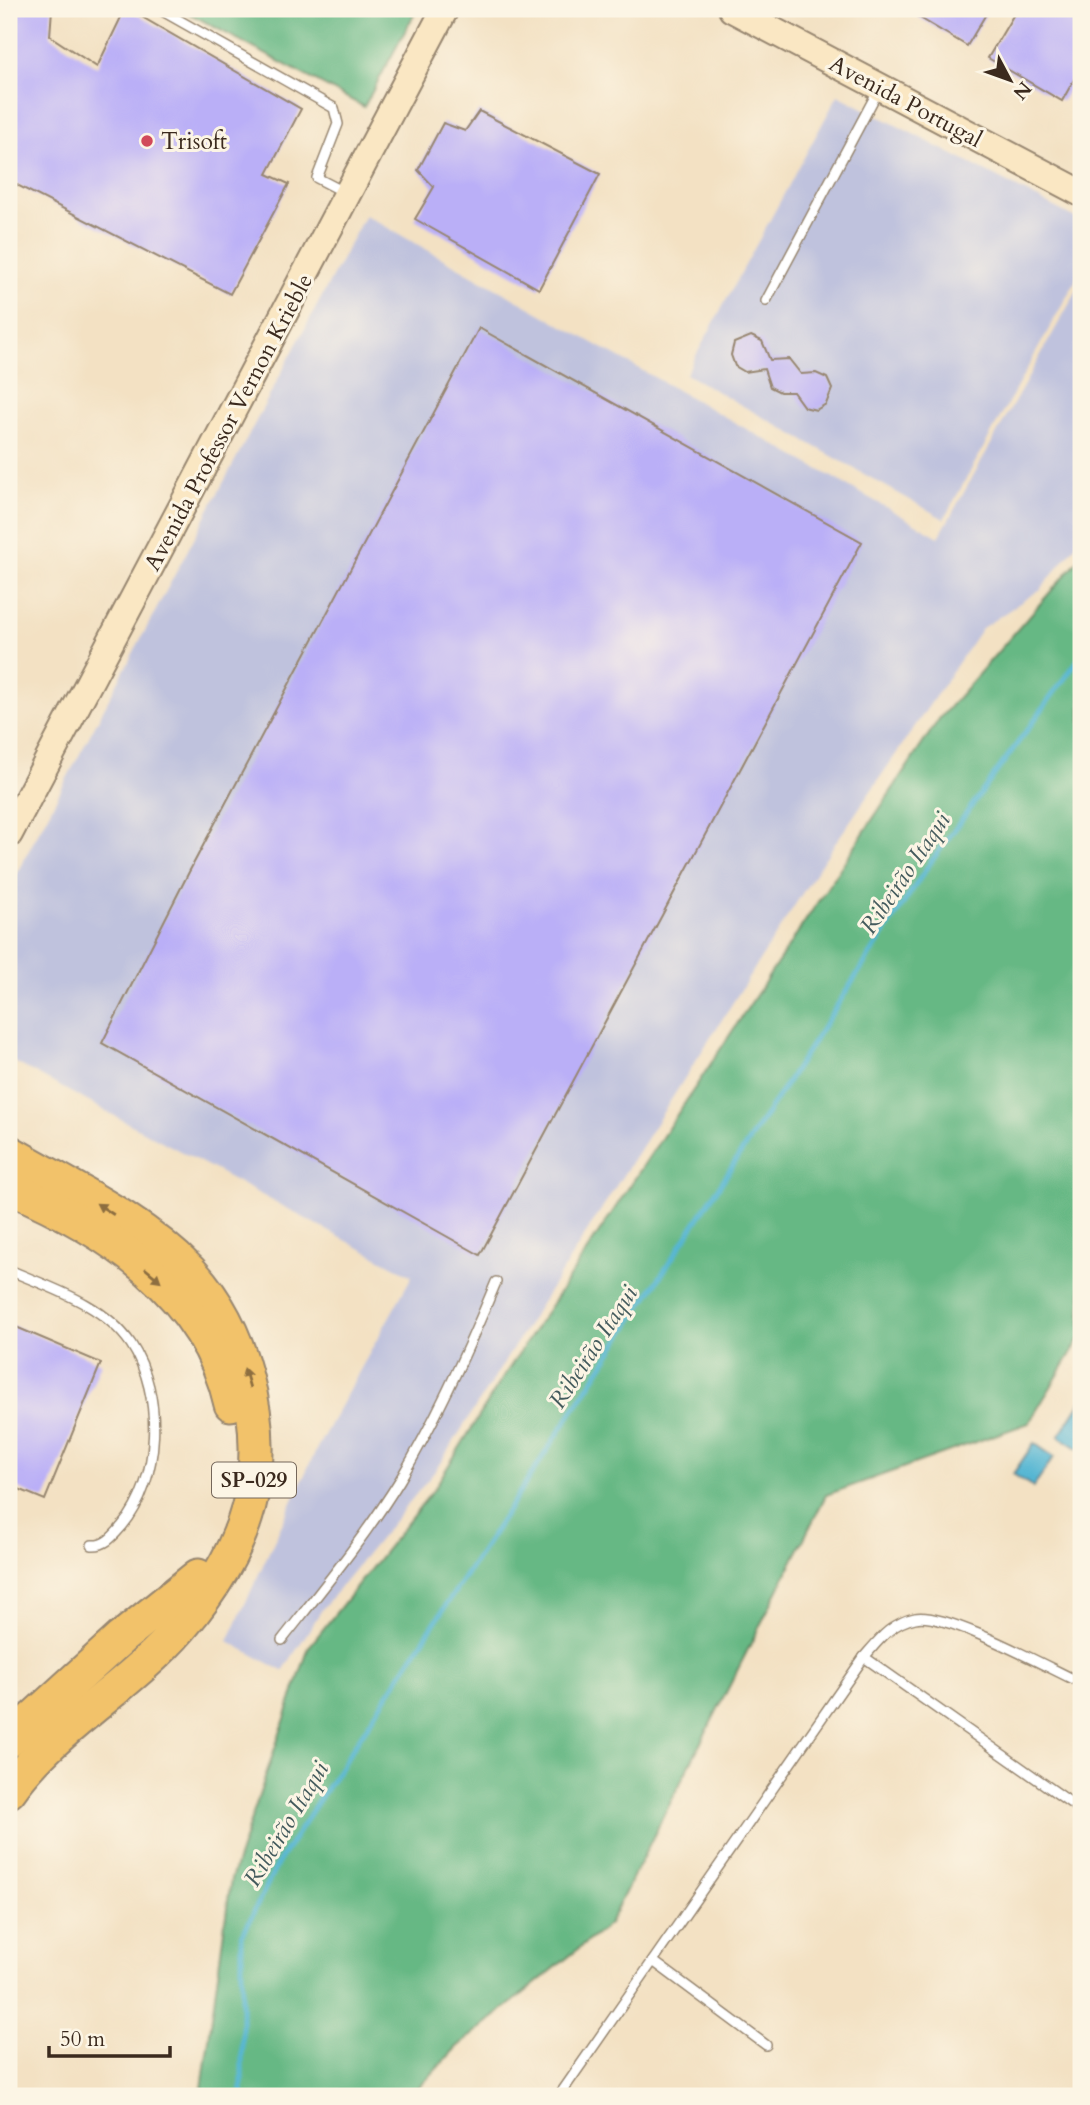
<svg xmlns="http://www.w3.org/2000/svg" width="1090" height="2105" viewBox="0 0 1090 2105" font-family="Cardo,serif">
<style>
.industrial{fill:#bfc2dd}
.forest{fill:#66b884;stroke:#507151;stroke-width:2}
.water{fill:#55b6d3;stroke:#487078;stroke-width:2}
.lines{fill:none;stroke-linecap:round;stroke-linejoin:round}
.stream{stroke:#55b6d3;stroke-width:5}
.building{fill:#baaff7}
.lane-casing{stroke:#978670;stroke-width:12}
.secondary-casing{stroke:#978670;stroke-width:30}
.highway-casing{stroke:#978670;stroke-width:37}
.lane{stroke:#fff;stroke-width:9}
.secondary{stroke:#fae7c3;stroke-width:26}
.highway{stroke:#f2c26a;stroke-width:33}
.oneway{fill:#8d6e40}
.poi-dot{fill:#d1495b;stroke:#fcf5e5;stroke-width:2.5}
.labels{text-anchor:middle;stroke-width:6;stroke-linejoin:round;paint-order:stroke}
.shield{fill:#fcf5e5;stroke:#75675a;stroke-width:2}
.shield-label{font-size:21px;font-weight:bold;fill:#3b2a1e}
.street-label{font-size:23px;fill:#3b2a1e;stroke:#fcf5e5}
.poi-label{font-size:23px;fill:#3b2a1e;stroke:#fcf5e5;text-anchor:start}
.water-label{font-size:24px;font-style:italic;fill:#445b5d;stroke:#fcf5e5}
</style>
<rect width="100%" height="100%" fill="#fcf5e5"/>
<filter id="ink" filterUnits="userSpaceOnUse"><feTurbulence type="fractalNoise" baseFrequency=".0143" numOctaves="2"/><feDisplacementMap in="SourceGraphic" scale="14" xChannelSelector="R" yChannelSelector="G"/><feConvolveMatrix kernelMatrix="1 2 1 2 8 2 1 2 1" color-interpolation-filters="sRGB"/></filter>
<filter id="wash" filterUnits="userSpaceOnUse"><feTurbulence type="fractalNoise" baseFrequency=".00686" numOctaves="4" result="noise"/><feDisplacementMap in="SourceGraphic" scale="28" xChannelSelector="R" yChannelSelector="G"/><feGaussianBlur stdDeviation="1.57" result="paint"/><feColorMatrix in="noise" values="0 0 0 0 0 0 0 0 0 0 0 0 0 0 0 0 0 1.4 0 .05"/><feComposite in="paint" operator="in"/></filter>
<g filter="url(#wash)">
<rect width="100%" height="100%" fill="#f3e1c3"/>
<!-- industrial -->
<g class="industrial">
<polygon points="838,95 1081,221 1081,271 944,519 686,374"/>
<polygon points="365,215 939,537 1081,283 1081,539 1041,589 982,628 819,867 435,1471 323,1608 283,1671 228,1641 317,1448 412,1276 9,1059 9,888"/>
</g>
<!-- forest -->
<g class="forest">
<polygon points="181,9 249,9 255,12 261,9 417,9 364,107"/>
<polygon points="1081,557 1081,1337 1029,1423 826,1495 609,1924 457,2047 411,2096 201,2096 231,1879 309,1647 434,1489 504,1376 939,719"/>
</g>
<!-- water -->
<g class="water">
<polygon points="1081,1402 1081,1450 1059,1436"/>
<polygon points="1034,1443 1054,1457 1033,1487 1013,1474"/>
</g>
<g class="lines">
<!-- stream -->
<polyline class="stream" points="242,2096 242,1936 278,1863 928,866 1081,656"/>
</g>
<g id="blocks">
<!-- building -->
<g class="building">
<polygon points="9,9 52,9 50,36 97,67 125,9 128,9 301,109 267,174 289,184 230,294 9,181"/>
<polygon points="905,9 989,9 967,46"/>
<polygon points="1017,9 1081,9 1081,67 1062,101 988,58"/>
<polygon points="479,111 600,174 539,289 415,219 434,187 418,170 443,123 465,131"/>
<polygon points="479,328 862,542 480,1255 102,1043 189,872"/>
<polygon points="751,336 762,341 770,360 789,359 801,374 816,373 827,378 832,389 826,404 816,410 804,407 793,392 780,392 770,387 764,369 745,372 735,366 731,355 734,343"/>
<polygon points="9,1324 101,1363 45,1500 9,1485"/>
</g>
</g>
</g>
<g filter="url(#ink)">
<use href="#blocks" fill-opacity="0" stroke="#978670" stroke-width="2"/>
<g class="lines">
<!-- lane casing -->
<g class="lane-casing">
<g id="lane">
<polyline points="159,9 334,108 338,124 317,178 346,193"/>
<polyline points="766,301 879,89"/>
<path d="M 9,1270 C 51,1288 104,1304 131,1344 C 164,1394 161,1480 122,1526 C 114,1535 106,1546 92,1545"/>
<path d="M 282,1640 C 323,1588 365,1537 400,1480 C 438,1416 468,1350 496,1282"/>
<path d="M 864,1657 C 879,1640 891,1623 915,1618 C 945,1611 1049,1668 1081,1683"/>
<polyline points="653,1961 766,2045"/>
<polyline points="559,2096 864,1657 1081,1810"/>
</g>
</g>
<!-- secondary casing -->
<g class="secondary-casing">
<g id="secondary">
<polyline points="732,9 1081,193"/>
<polyline points="9,834 445,9"/>
</g>
</g>
<!-- highway casing -->
<g class="highway-casing">
<g id="highway">
<path d="M 9,1152 C 69,1187 141,1220 190,1271 C 217,1300 235,1335 245,1373 C 273,1472 247,1550 181,1627 C 129,1688 55,1726 9,1791"/>
<path d="M 9,1187 C 108,1229 206,1293 231,1404"/>
<polyline points="9,1740 121,1638 198,1576"/>
</g>
</g>
<!-- lane -->
<use href="#lane" class="lane"/>
<!-- secondary -->
<use href="#secondary" class="secondary"/>
<!-- highway -->
<use href="#highway" class="highway"/>
</g>
<!-- one-way arrows -->
<defs><path id="oneway-solid" d="M-6-.8H1V-3.2L6.5 0L1 3.2V.8H-6Z" transform="scale(1.75)"/></defs>
<g class="oneway">
<use href="#oneway-solid" transform="translate(105 1209) rotate(-147)"/>
<use href="#oneway-solid" transform="translate(153 1275) rotate(40)"/>
<use href="#oneway-solid" transform="translate(247 1378) rotate(-106)"/>
</g>
</g>
<!-- markers -->
<circle class="poi-dot" cx="147" cy="141" r="7"/>
<g class="labels">
<!-- shield labels -->
<rect class="shield" x="212" y="1462.5" width="84" height="35" rx="5"/>
<g class="shield-label">
<text x="254" y="1487">SP-029</text>
</g>
<!-- street labels -->
<g class="street-label">
<text transform="translate(906 101) rotate(28)" y="8">Avenida Portugal</text>
<text transform="translate(228 422) rotate(-62)" y="8">Avenida Professor Vernon Krieble</text>
</g>
<!-- poi labels -->
<g class="poi-label">
<text x="161" y="149">Trisoft</text>
</g>
<!-- water labels -->
<g class="water-label">
<text transform="translate(905 873) rotate(-56)" y="8">Ribeirão Itaqui</text>
<text transform="translate(593 1347) rotate(-57)" y="8">Ribeirão Itaqui</text>
<text transform="translate(286 1824) rotate(-59)" y="8">Ribeirão Itaqui</text>
</g>
</g>
<!-- margin -->
<rect width="1090" height="2105" fill="none" stroke="#fcf5e5" stroke-width="35"/>
<!-- north arrow -->
<g transform="translate(1010 80) rotate(131)" stroke="#fcf5e5" stroke-width="5" paint-order="stroke">
<path d="M0-5L12 26L0 18L-12 26Z" fill="#3b2a1e"/>
<text y="-10" font-size="19" font-weight="bold" text-anchor="middle" fill="#3b2a1e">N</text>
</g>
<!-- scale -->
<path d="M49 2046v10h121v-10" fill="none" stroke="#3b2a1e" stroke-width="3.5"/>
<text x="60" y="2046" font-size="21" fill="#3b2a1e" stroke="#fcf5e5" stroke-width="5" paint-order="stroke">50 m</text>
</svg>
